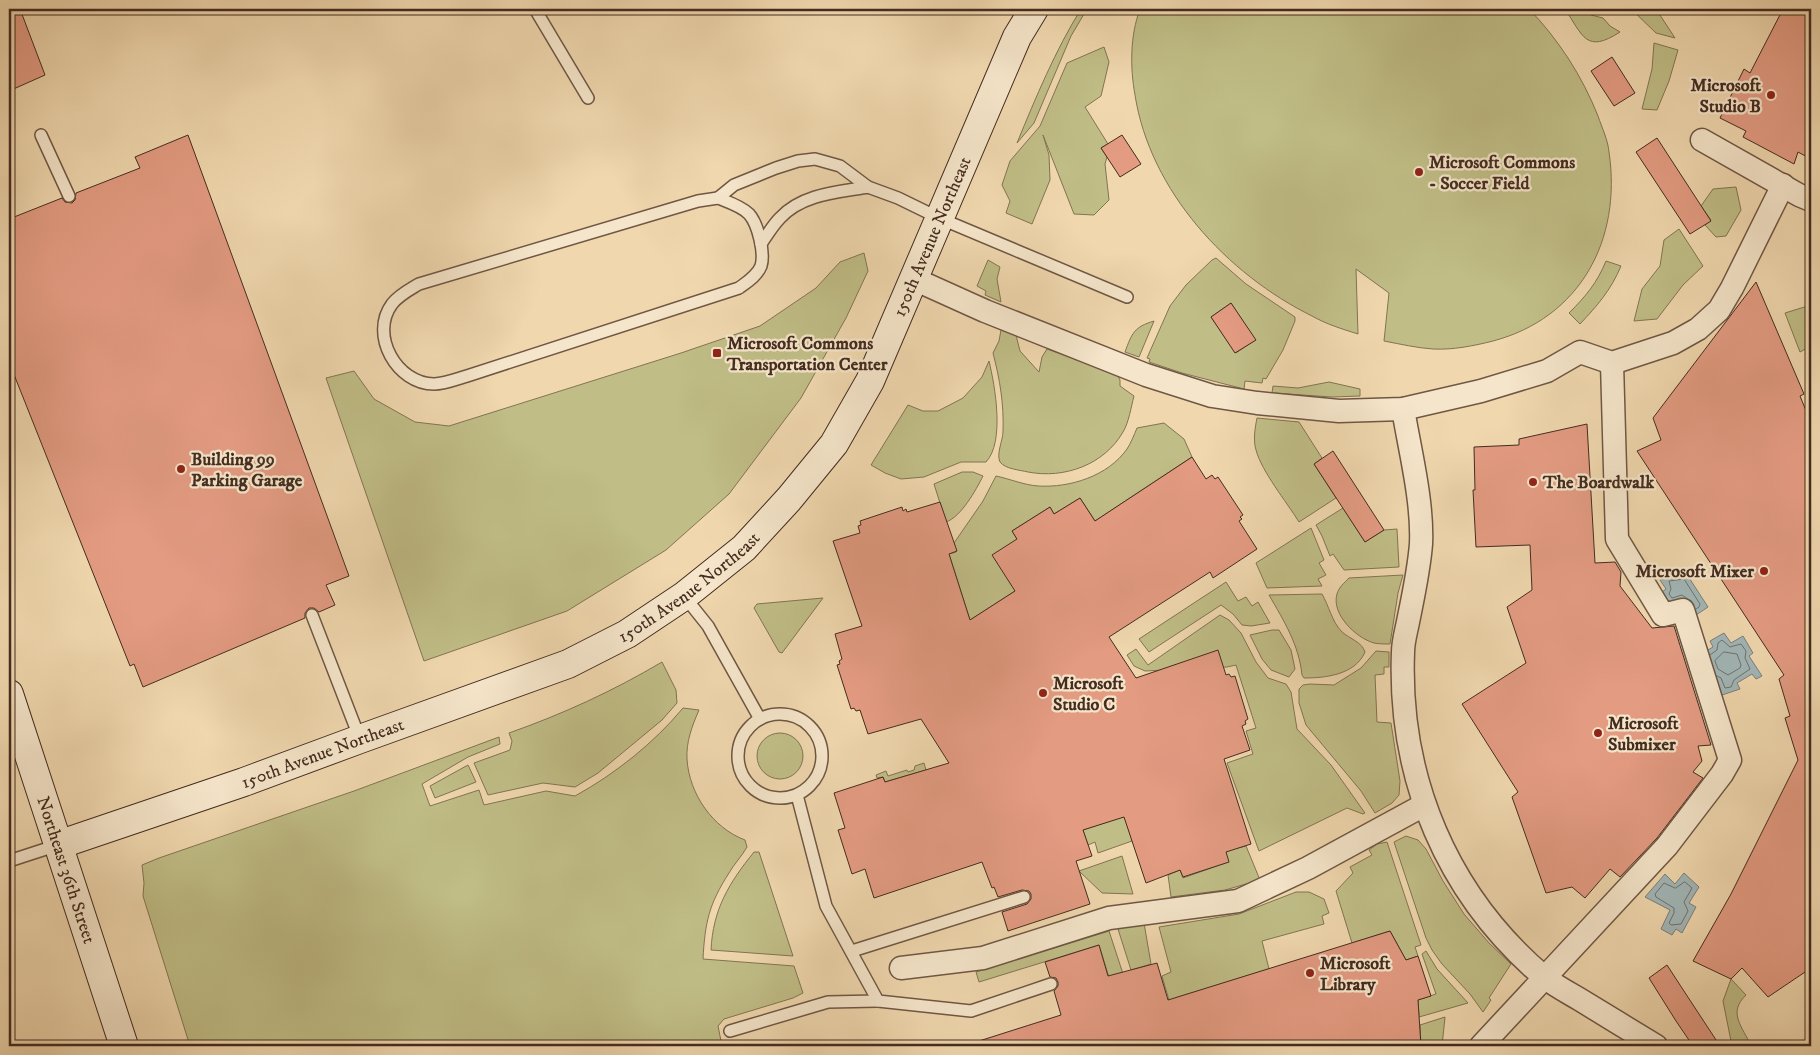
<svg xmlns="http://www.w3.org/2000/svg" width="1820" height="1055" viewBox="0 0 1820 1055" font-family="'IM FELL DW Pica',serif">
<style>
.green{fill:#c0bd86;stroke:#827453;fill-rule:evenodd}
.water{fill:#a1b6b7;stroke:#7c7f7b}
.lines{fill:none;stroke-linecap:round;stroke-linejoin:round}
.shore{stroke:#72716c;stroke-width:1}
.building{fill:#e39b82;stroke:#442c20}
.lane-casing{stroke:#6f5744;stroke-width:14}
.street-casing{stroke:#6f5744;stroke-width:25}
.secondary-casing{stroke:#442c20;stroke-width:30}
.lane{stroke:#f5e5ca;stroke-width:11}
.street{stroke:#f5e5ca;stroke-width:22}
.secondary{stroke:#f5e5ca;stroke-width:28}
.poi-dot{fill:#8f2418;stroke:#f5e5ca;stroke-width:2}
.labels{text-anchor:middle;stroke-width:4.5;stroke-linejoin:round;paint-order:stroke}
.poi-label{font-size:18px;font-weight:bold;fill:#442c20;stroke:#f5e5ca;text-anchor:start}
.street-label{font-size:18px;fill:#442c20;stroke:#f5e5ca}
</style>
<rect width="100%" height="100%" fill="#f0d7ae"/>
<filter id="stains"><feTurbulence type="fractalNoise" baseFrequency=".004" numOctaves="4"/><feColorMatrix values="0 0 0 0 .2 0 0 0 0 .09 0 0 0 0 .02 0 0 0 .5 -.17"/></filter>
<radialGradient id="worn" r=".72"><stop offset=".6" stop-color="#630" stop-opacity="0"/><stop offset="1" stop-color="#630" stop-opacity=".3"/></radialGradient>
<!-- green -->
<g class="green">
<path d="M 1081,9 L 1087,9 L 1071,36 L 1034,123 L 1017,143 C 1036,97 1055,51 1081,9 Z"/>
<path d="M 1140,9 L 1529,9 C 1559,40 1582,76 1598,116 C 1602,128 1608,140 1609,152 C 1622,240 1580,318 1493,341 C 1473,346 1453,350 1433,349 C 1417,348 1400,344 1384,341 L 1389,293 L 1356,269 L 1358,334 C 1342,329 1326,324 1312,316 C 1227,274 1150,191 1135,95 C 1130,67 1130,36 1140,9 Z"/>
<path d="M 1565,9 L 1584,9 L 1591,15 L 1603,18 L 1610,26 L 1620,32 C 1586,54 1583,36 1565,9 Z"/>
<polygon points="1631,9 1656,9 1675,38 1656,33"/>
<polygon points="1654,43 1678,50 1669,81 1657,110 1642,109 1652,69"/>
<polygon points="1104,47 1109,62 1101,96 1085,107 1108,144 1101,148 1107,157 1105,164 1109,200 1094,215 1074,214 1043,135 1049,155 1050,180 1032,224 1006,213 1010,201 1002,185 1010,161 1040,126 1067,63"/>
<polygon points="1736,187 1741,210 1726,236 1716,237 1705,225 1711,220 1701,206 1713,189"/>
<polygon points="1679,229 1703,266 1683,285 1657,319 1634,321 1642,289 1660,266 1664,240"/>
<polygon points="864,253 868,271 846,318 801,398 729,494 666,550 567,611 424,661 326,378 354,371 374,399 415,422 449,426 681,353 760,326 816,288 840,262"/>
<path d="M 1216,258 L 1246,284 L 1295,317 L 1295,321 L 1283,350 L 1266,379 L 1263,378 L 1262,383 L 1245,381 L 1244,389 L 1182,373 L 1149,362 L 1150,359 L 1147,358 L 1170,306 L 1186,285 L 1212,260 ZM 1231,303 L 1255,340 L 1236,353 L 1211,317 Z"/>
<polygon points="988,260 1000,267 997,279 1001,302 985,295 986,291 977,286"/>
<path d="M 1606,261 L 1621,266 C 1611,290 1597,306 1580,324 L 1569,313 C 1586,296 1597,283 1606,261 Z"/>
<polygon points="1811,305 1811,346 1800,352 1785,313"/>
<path d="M 1154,321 L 1139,357 L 1125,352 C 1132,333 1134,327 1154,321 Z"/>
<path d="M 1001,330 L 1016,335 L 1020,351 L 1039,372 L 1042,357 L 1047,349 L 1117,374 L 1120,380 L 1120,386 L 1134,396 C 1131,407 1129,422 1123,432 C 1104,465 1064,479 1028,472 C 1020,470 1005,469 1000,462 C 996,454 1003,440 1003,432 C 1004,404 1000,380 993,353 L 999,341 Z"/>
<path d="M 989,361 C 995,386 1005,442 986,462 L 961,462 L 924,477 L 901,479 L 885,473 L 871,465 L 908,405 L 923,411 L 938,411 L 963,398 L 982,377 Z"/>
<polygon points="1329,382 1360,389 1360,396 1332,397 1272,393 1273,386 1298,388"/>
<path d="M 1257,418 L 1299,422 L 1322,458 L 1314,464 L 1336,498 L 1299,522 C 1286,501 1262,472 1256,450 C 1253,440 1255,428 1257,418 Z"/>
<path d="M 1164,423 L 1184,439 L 1192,457 L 1095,521 L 1080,498 L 1054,514 L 1050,507 L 1012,531 L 1017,539 L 1015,591 L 970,620 L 949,554 L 956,552 L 954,543 L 983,501 L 996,476 C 1010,479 1024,485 1038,486 C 1070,488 1108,476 1127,449 C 1131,443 1134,435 1137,428 Z"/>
<path d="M 962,472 L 973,472 L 983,476 C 976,490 961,517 946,522 L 934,484 Z"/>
<polygon points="1343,508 1365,542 1384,530 1397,529 1399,567 1344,570 1333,554 1330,556 1322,536 1316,525"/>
<polygon points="1311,528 1324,560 1319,563 1326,575 1318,579 1322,586 1267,588 1256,563"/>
<path d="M 1403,575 L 1398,593 L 1390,644 C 1385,644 1379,644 1374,643 C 1356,638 1331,614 1337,594 C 1339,587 1344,583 1349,578 Z"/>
<polygon points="1226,582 1238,601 1246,597 1252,606 1258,602 1270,623 1251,626 1242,625 1233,614 1221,605 1149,652 1139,639"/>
<path d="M 1322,594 C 1329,606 1332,622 1342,632 C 1350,639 1362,642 1365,652 C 1355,675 1325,678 1304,678 L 1302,675 C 1299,645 1284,621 1269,595 Z"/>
<polygon points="823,598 782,653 779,652 754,608 757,604"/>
<polygon points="1220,615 1229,620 1241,633 1256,662 1268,678 1286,684 1291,692 1297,729 1331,765 1365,813 1363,814 1347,808 1259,851 1227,763 1253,754 1246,731 1256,728 1236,665 1227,667 1145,671 1134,666 1127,655 1136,649 1148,665"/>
<polygon points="1272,630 1279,630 1291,650 1295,669 1289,677 1271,670 1262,659 1250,635"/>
<polygon points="1376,651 1389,652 1389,667 1384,667 1384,674 1375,675 1377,722 1391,723 1400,781 1399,795 1392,803 1375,813 1361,791 1306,725 1299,703 1299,689 1303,685 1310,684 1334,685 1361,668"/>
<path d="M 662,662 L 676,690 L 677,703 L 662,720 L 598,773 L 575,787 L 543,783 L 488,795 L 474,763 L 510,750 L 512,741 L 509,733 C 563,714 613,691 662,662 Z"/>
<path d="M 683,708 L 699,710 C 692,726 686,742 687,759 C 689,794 713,828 745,840 L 747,847 C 742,856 734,864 729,873 C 709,904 705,922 703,959 L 794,966 L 803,993 L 793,998 L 724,1019 L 718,1026 L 722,1046 L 190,1046 L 143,896 L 144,883 L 142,865 L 159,858 L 354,791 L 499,737 L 500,744 L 468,757 L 422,784 L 430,806 L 479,790 L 484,805 L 546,791 L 575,796 C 615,774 654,743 683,708 Z"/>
<circle cx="780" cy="756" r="23"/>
<polygon points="924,763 926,770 885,782 883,777 877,778 876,775 886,771 888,776 907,770 908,772 914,770 915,766"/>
<polygon points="468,765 476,782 435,798 430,786"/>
<polygon points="1131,814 1132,841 1098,853 1095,842 1088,845 1083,830"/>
<polygon points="1406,836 1418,840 1426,849 1443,881 1464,914 1489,943 1511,964 1489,998 1491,1000 1483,1012 1470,994 1442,964 1432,950 1426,938 1394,842"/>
<polygon points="1387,842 1421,945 1415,947 1418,956 1406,960 1390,931 1352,943 1336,891 1353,873 1350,867 1372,855 1369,850 1377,844"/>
<polygon points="1246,846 1260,880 1225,890 1171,897 1168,875 1180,870 1183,878 1228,862 1225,851"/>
<path d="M 754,852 L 759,852 L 793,956 L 711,950 C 713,909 729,883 754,852 Z"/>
<polygon points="1122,856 1133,894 1102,893 1079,871"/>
<polygon points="1296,892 1309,892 1324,899 1329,913 1322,916 1324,924 1262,941 1269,969 1175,998 1171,1007 1162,976 1171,972 1159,927 1239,914"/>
<polygon points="1144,923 1151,964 1131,970 1118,929"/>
<polygon points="1109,931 1126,983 1116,1000 1099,945 979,982 976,972"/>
<polygon points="1426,951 1437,969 1468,1003 1419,1017 1418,1000 1436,994 1422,954"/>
<path d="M 1731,979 L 1746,995 C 1727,1013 1743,1027 1751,1046 L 1732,1046 L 1723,1001 Z"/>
<polygon points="1445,1017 1442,1046 1421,1046 1420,1025"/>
</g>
<!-- water -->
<g class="water">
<polygon points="1684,570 1708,607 1693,617 1671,607 1662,592 1666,589 1660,580 1672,573 1674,576"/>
<polygon points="1724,633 1731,643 1743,636 1753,653 1749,656 1762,676 1756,679 1752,674 1737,683 1740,689 1722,695 1717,680 1710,683 1701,654 1713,647 1710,641"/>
<polygon points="1684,873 1699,887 1689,903 1696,907 1682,933 1676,929 1672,935 1661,929 1670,910 1645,897 1665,874 1675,884"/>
</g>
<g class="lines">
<!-- shore -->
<g class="shore">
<polyline points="1688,599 1682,595 1672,598 1669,594 1671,589 1669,581 1684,579 1700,604 1699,607 1696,609"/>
<polygon points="1724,652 1737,654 1741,665 1740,668 1728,675 1718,669 1715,661"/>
<polyline points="1710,655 1717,650 1718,643 1722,640 1730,647 1741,644 1746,651 1745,658 1750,669 1734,680 1731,687 1725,688 1721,678 1717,676"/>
<polygon points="1685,882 1692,888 1684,902 1688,911 1681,924 1671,925 1669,923 1674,913 1674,908 1656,897 1655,894 1664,883 1675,888"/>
</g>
</g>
<!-- building -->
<g class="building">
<polygon points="9,9 20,9 45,75 9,91"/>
<polygon points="1783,9 1811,9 1811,159 1798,152 1794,164 1743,137 1746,131 1720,118 1744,69 1750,73"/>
<polygon points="1612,57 1635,93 1614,106 1591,71"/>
<polygon points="188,135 349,576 326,585 335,605 319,612 314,608 309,608 305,613 305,618 143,687 134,664 130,666 9,362 9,219 62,198 65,202 72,203 75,200 76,193 140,168 135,157"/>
<polygon points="1122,135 1141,164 1120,177 1101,148"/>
<polygon points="1657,138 1711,221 1690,234 1636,152"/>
<polygon points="1756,282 1804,394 1800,396 1811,423 1811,968 1768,997 1742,968 1731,979 1693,961 1731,894 1798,760 1785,718 1790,716 1779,679 1784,675 1637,451 1661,440 1653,418"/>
<polygon points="1231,303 1256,340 1235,353 1211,317"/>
<polygon points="1587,424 1595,563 1615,562 1621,572 1620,586 1652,628 1674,626 1711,745 1698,746 1702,761 1693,772 1703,778 1657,838 1620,877 1610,869 1585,898 1572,887 1546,893 1512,797 1518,792 1462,704 1526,663 1507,607 1532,590 1530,545 1476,547 1473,490 1475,490 1474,447 1519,445 1519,439"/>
<polygon points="1333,451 1384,530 1365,542 1314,464"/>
<polygon points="1192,457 1206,479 1212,475 1215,479 1218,477 1243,515 1240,517 1242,519 1239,521 1257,549 1213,578 1210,572 1109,637 1136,678 1218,650 1226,675 1229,674 1231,677 1235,676 1248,719 1245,721 1246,724 1242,726 1250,750 1224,759 1251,844 1226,852 1229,862 1183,877 1180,870 1146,883 1124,817 1083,830 1092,856 1076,861 1090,904 1008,931 1002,912 1027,904 1031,899 1031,894 1029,891 1022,890 998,897 994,887 992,888 982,862 874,898 865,869 852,874 838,830 845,828 834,793 883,777 885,782 949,763 921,719 868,734 860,710 856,711 854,708 851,709 837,665 840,664 839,661 842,659 835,634 862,626 833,541 860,533 858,526 861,525 860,521 902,507 903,511 906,509 907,512 940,502 957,551 949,554 970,620 1015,591 992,555 1017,539 1012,531 1050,507 1054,514 1080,498 1095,521"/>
<polygon points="1390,931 1406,960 1418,956 1431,996 1418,1000 1421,1046 979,1046 979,1041 1061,1015 1054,991 1058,986 1058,982 1056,978 1050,977 1045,962 1099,945 1108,976 1157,963 1168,1000"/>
<polygon points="1667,965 1680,985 1720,1046 1693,1046 1676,1021 1649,978"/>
</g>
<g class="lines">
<!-- lane casing -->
<g class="lane-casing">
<g id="lane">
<polyline points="535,9 588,98"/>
<polyline points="41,135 69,196"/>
<path d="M 718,198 C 728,202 741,206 749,214 C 758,224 765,253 761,266 C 757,276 747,282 739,288 L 467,376 C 457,379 444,384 434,384 C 397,384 369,335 392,304 C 399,295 409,290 419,284 L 698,201 Z"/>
<polyline points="718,198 734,185 776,168 798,161 815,159 840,166 868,187 898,198 939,218 1127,297"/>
<path d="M 761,244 C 767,235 773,225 780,218 C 802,194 838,192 868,187"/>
<polyline points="684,596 708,626 760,719"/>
<polyline points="312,615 360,739"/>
<circle cx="780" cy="756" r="42"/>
<polyline points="797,795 826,906 878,1001 971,1011 1051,984"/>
<polyline points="9,861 58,845"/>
<polyline points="852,951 1024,897"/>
<polyline points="730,1031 828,1002 878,1001"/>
</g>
</g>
<!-- street casing -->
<g class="street-casing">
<g id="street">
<polyline points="1702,140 1799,195 1811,200"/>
<polyline points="914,279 985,311 1146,375 1212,396 1257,403 1339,411 1403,409 1481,391 1547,371 1580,352 1612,363 1673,343 1698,329 1719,310 1732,288 1783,185"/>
<path d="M 1403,409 C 1410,451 1423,502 1421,544 C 1419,570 1413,597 1408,622 C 1406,632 1403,642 1403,652 C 1398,778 1447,895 1544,977 C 1554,985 1567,992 1579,999 C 1605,1015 1630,1030 1656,1046"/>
<polyline points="901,968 983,958 1109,918 1238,901 1308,868 1424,805"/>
<polyline points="1481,1046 1667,846 1722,774 1730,760 1683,610 1663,615 1617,539 1612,363"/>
</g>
</g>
<!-- secondary casing -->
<g class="secondary-casing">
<g id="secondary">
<path id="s1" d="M 9,694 L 124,1046"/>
<path id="s2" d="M 58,845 L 244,782 L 360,739 L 568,664 L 627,634 L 684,596 L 744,548 L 789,499 L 834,444 L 870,381 L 1017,37 L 1034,9"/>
</g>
</g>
<!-- lane -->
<use href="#lane" class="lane"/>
<!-- street -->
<use href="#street" class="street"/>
<!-- secondary -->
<use href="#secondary" class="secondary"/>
</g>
<!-- markers -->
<g class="poi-dot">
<circle cx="1771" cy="95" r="5"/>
<circle cx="1419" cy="172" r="5"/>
<rect x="712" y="348" width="10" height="10" rx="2.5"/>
<circle cx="181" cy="469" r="5"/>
<circle cx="1533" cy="482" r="5"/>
<circle cx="1764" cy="571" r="5"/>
<circle cx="1043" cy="693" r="5"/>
<circle cx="1598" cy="733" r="5"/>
<circle cx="1310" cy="973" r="5"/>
</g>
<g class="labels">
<!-- poi labels -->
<g class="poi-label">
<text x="1761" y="91" text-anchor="end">Microsoft<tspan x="1761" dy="21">Studio B</tspan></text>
<text x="1429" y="168">Microsoft Commons<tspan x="1429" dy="21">- Soccer Field</tspan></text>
<text x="727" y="349">Microsoft Commons<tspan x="727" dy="21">Transportation Center</tspan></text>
<text x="191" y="465">Building 99<tspan x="191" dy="21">Parking Garage</tspan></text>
<text x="1543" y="488">The Boardwalk</text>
<text x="1754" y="577" text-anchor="end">Microsoft Mixer</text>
<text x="1053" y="689">Microsoft<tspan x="1053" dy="21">Studio C</tspan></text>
<text x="1608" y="729">Microsoft<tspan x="1608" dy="21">Submixer</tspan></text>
<text x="1320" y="969">Microsoft<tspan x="1320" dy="21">Library</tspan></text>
</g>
<!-- street labels -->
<g class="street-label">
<text dy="6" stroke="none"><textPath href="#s2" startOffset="1120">150th Avenue Northeast</textPath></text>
<text dy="6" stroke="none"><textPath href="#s2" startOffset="685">150th Avenue Northeast</textPath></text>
<text dy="6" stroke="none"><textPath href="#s2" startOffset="280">150th Avenue Northeast</textPath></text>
<text dy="6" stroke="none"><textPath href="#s1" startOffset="185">Northeast 36th Street</textPath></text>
</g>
</g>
<!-- margin -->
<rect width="1820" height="1055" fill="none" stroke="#f0d7ae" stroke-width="30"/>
<rect x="10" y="10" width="1800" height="1035" fill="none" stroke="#442c20" stroke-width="2.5"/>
<rect x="15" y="15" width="1790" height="1025" fill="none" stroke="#442c20"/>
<rect width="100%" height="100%" filter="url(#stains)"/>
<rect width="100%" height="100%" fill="url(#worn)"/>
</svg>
